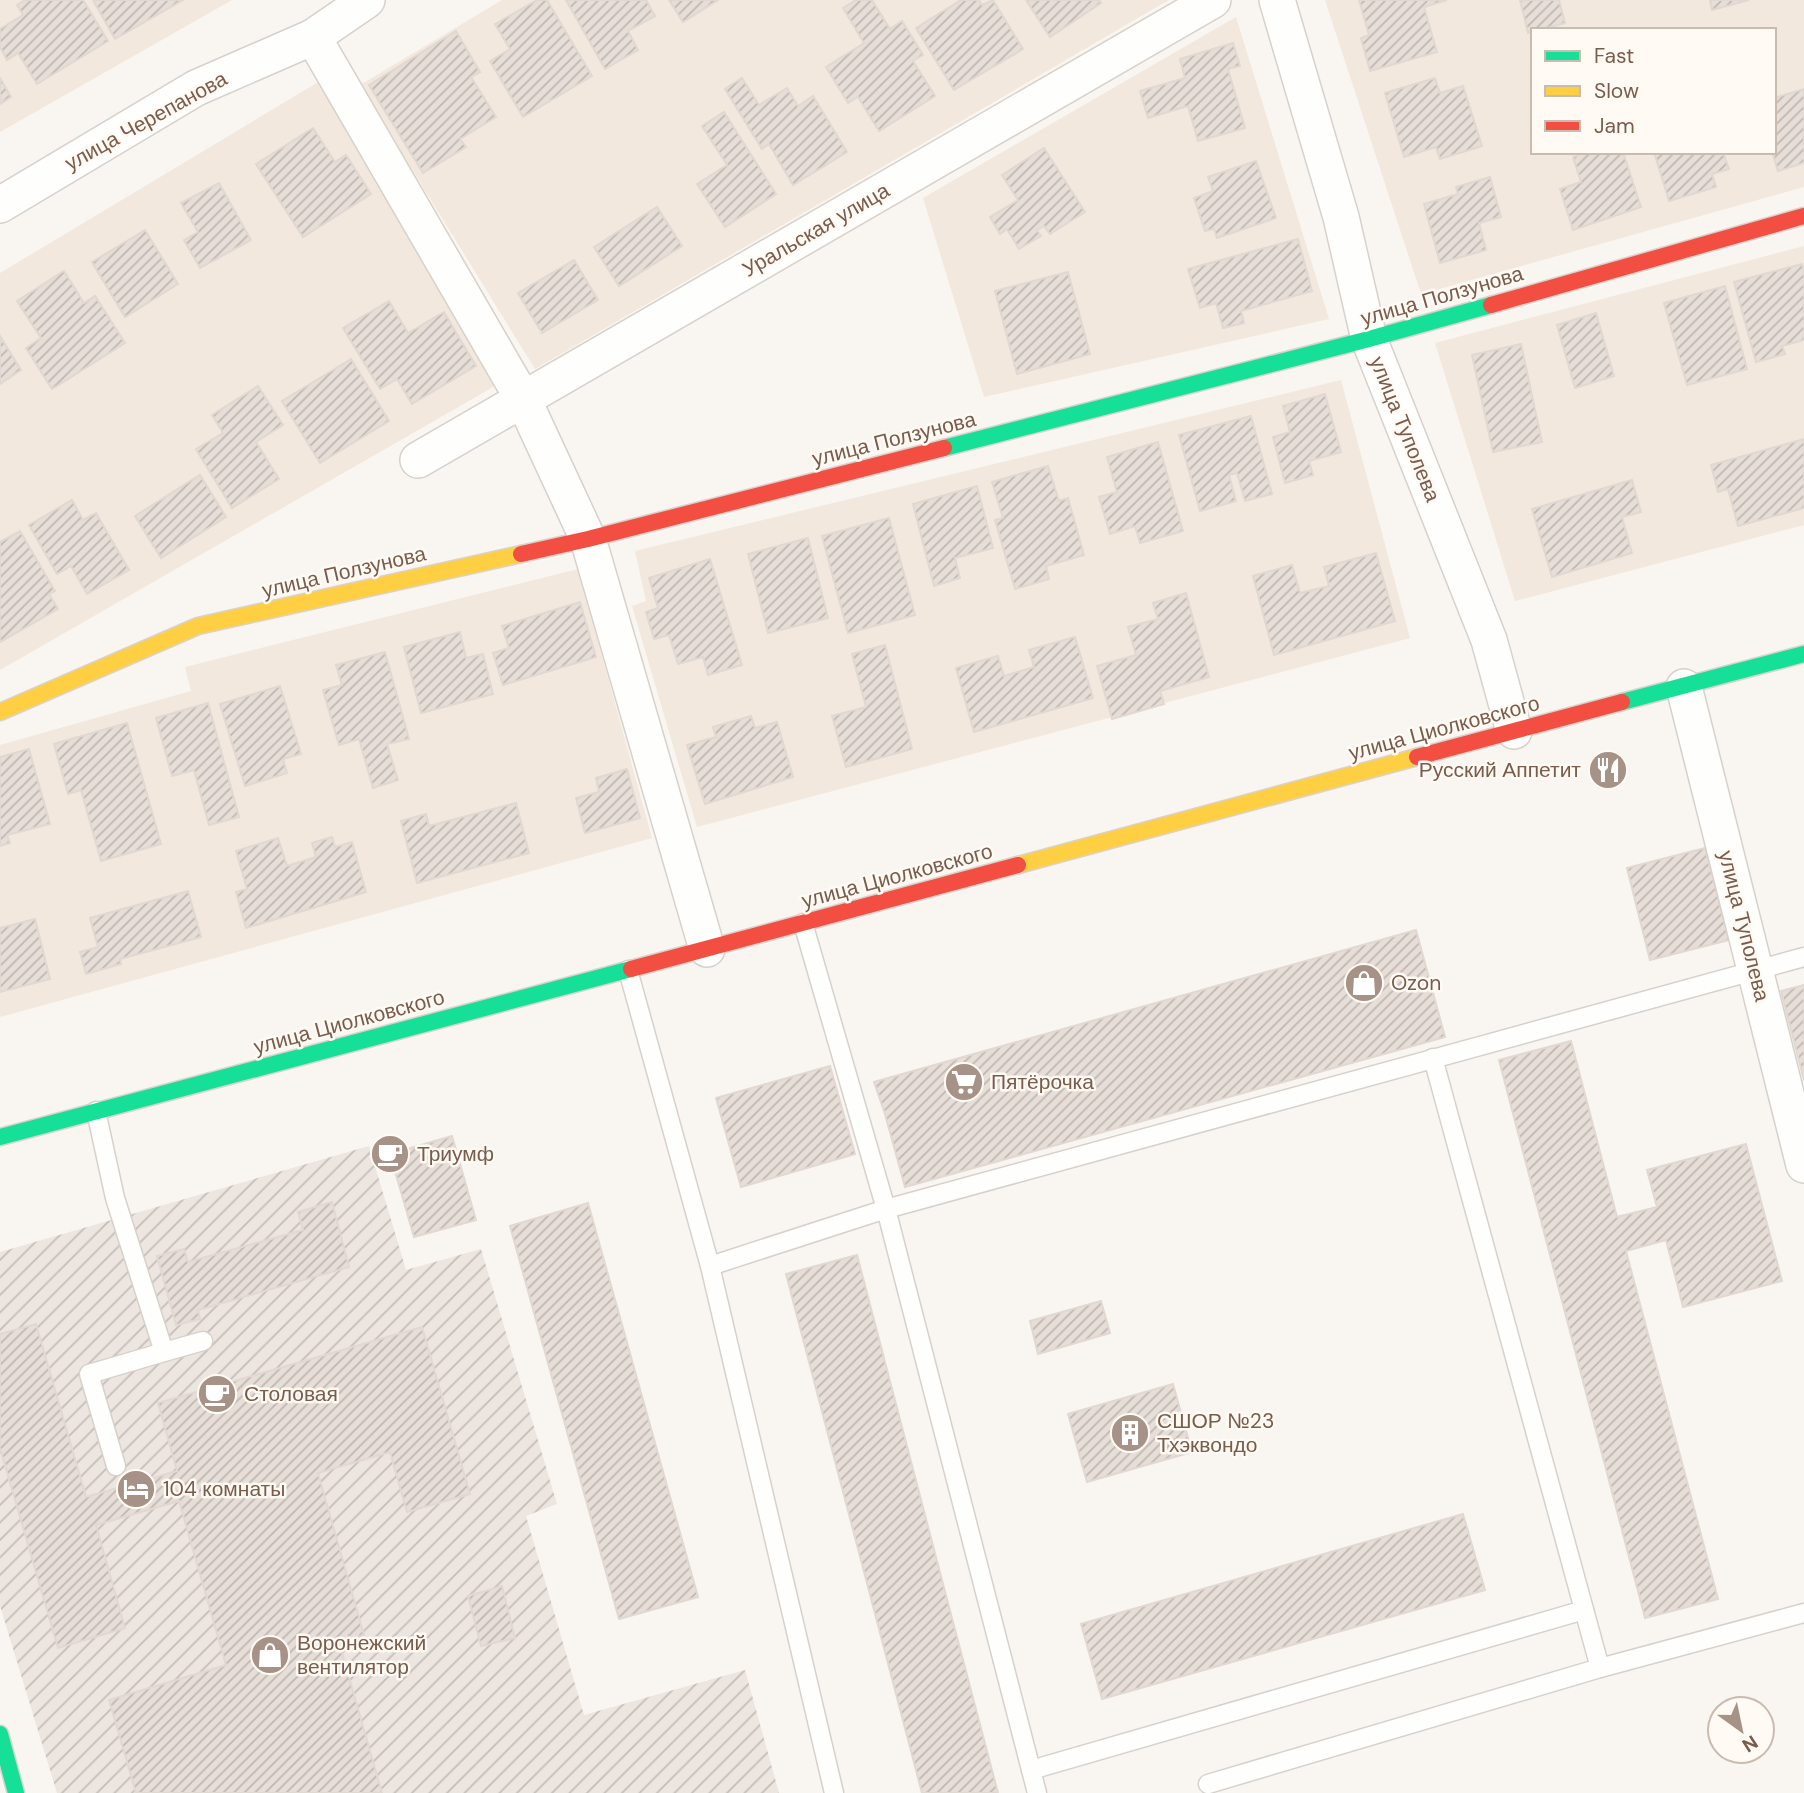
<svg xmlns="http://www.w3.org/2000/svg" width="1804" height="1793" viewBox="0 0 1804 1793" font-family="'DM Sans',sans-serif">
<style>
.residential{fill:#f2e8de;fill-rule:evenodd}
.industrial{fill:url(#industrial-furrows)}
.building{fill:url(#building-hatch);stroke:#e2d8d2;stroke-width:2}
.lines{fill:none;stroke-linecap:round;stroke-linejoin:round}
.lane-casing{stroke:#d7d1cb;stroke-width:21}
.street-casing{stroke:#d7d1cb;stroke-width:38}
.fast-casing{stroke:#d9d2cb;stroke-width:19}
.slow-casing{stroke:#d9d2cb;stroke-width:19}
.jam-casing{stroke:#d9d2cb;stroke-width:19}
.lane{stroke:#fefefd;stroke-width:18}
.street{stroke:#fefefd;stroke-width:35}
.fast{stroke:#16e098;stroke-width:16}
.slow{stroke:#ffcf43;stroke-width:16}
.jam{stroke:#f24e42;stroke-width:16}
.labels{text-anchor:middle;stroke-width:5;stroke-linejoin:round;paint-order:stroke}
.street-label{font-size:21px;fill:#7a5c4d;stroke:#fffaf3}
.poi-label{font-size:21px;fill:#7a5c4d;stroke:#fffaf3;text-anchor:start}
</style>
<defs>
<pattern id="industrial-furrows" width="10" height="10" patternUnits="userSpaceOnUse" patternTransform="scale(1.75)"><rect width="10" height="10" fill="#ede5e0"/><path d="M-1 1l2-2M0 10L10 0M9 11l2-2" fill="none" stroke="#c5bdb8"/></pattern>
<pattern id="building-hatch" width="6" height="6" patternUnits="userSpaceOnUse" patternTransform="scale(1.75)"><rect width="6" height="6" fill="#e6ded7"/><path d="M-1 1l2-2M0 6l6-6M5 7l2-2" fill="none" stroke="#bfb7b1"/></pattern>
</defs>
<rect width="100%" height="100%" fill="#f9f5f0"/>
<!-- residential -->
<g class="residential">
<polygon points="0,0 232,0 0,132"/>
<polygon points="502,0 1169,0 535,369 360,85"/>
<path d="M 1325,0 L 1804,0 L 1804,187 L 1421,294 ZM 1533,30 L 1774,30 L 1774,152 L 1533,152 Z"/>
<polygon points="1236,17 1329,319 984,397 923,198"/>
<polygon points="320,81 495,386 0,670 0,273"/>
<polygon points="1804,246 1804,525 1515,601 1435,343"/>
<polygon points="1341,380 1410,638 697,827 632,606 646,601 635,551"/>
<polygon points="578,569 652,838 0,1017 0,745 191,691 185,667"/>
</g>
<!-- industrial -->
<polygon class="industrial" points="369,1146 406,1270 481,1249 557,1504 526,1516 584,1715 745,1670 779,1793 57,1793 0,1606 0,1252"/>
<!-- building -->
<g class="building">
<polygon points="25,0 83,0 108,41 37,84 18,53 7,60 0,47 0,29 23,15 17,5"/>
<polygon points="93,0 183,0 115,39"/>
<polygon points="537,0 547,0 592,76 523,117 490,61 510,49 495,24"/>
<polygon points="566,0 646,0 655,16 628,31 638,50 605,69"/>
<polygon points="669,0 718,0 683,22"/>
<polygon points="856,0 872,0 890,29 902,21 923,55 913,61 935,96 879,131 858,97 848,103 826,67 864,43 843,8"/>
<polygon points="961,0 979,0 982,5 993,0 1023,49 954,90 916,28"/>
<polygon points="1026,0 1099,0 1101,3 1050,37"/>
<polygon points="1359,0 1447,0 1424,7 1437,52 1370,71 1361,38 1369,35"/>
<polygon points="1520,0 1559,0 1565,23 1540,30 1533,30 1533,32 1528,33"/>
<polygon points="1710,0 1749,0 1712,10"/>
<polygon points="456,31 480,72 471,77 496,117 460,139 466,147 423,173 369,85"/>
<polygon points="1233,43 1240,66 1228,69 1245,128 1198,141 1188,106 1148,118 1140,91 1185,78 1180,59"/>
<polygon points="0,78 11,97 0,104"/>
<polygon points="742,78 759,105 787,88 798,106 813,96 847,152 793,185 769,144 762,149 725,89"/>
<polygon points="1435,78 1440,93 1463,86 1482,146 1440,159 1436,147 1404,157 1385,93"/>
<polygon points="1804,89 1804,163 1778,171 1772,152 1774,152 1774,98"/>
<polygon points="724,112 776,194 725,227 697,184 727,165 702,126"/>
<polygon points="313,128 335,162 346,155 371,194 303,237 256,164"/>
<polygon points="1044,148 1085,212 1050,234 1044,226 1037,230 1041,236 1019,249 1007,229 1000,234 990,217 1018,200 1002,175"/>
<polygon points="1586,152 1623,152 1641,207 1573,230 1560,189 1581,182 1573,157"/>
<polygon points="1654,152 1723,152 1729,169 1712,174 1716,187 1669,201"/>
<polygon points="1256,161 1276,218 1217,238 1214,229 1205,231 1194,198 1213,191 1208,177"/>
<polygon points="1490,177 1501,217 1479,223 1486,250 1440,263 1424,204 1458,194 1456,187"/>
<polygon points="219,183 251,240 200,268 184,240 198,232 181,203"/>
<polygon points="657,207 682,246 619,286 594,247"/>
<polygon points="145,230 178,284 125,317 92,262"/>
<polygon points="1298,239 1312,291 1241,311 1244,323 1223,328 1216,303 1200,308 1188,269"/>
<polygon points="574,260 598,300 542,333 518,293"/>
<polygon points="1802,264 1804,270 1804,340 1782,346 1785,354 1756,362 1734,282"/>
<polygon points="64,271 84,303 95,296 125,343 52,389 26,348 41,338 17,301"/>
<polygon points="1068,272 1090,354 1017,374 995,291"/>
<polygon points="1725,286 1747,369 1687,385 1664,303"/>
<polygon points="389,301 408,333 444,312 476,366 412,404 397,379 380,389 343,328"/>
<polygon points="1596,313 1614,376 1575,388 1557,325"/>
<polygon points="0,336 21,370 0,384"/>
<polygon points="1521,344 1542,442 1493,452 1472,355"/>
<polygon points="351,359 389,421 320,463 282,401"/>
<polygon points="258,386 283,425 256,442 279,479 232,508 196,449 223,433 212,415"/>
<polygon points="1325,394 1341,452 1309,461 1313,475 1285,483 1273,437 1290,432 1283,406"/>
<polygon points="1251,416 1272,494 1245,501 1237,473 1229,475 1236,501 1200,511 1179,435"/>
<polygon points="1804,439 1804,508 1738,526 1728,489 1718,492 1711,465"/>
<polygon points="1158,442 1183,531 1140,543 1135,526 1110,534 1099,497 1117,492 1107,457"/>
<polygon points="1048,466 1059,501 1068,498 1084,555 1046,566 1049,579 1015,589 995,520 1003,518 992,482"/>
<polygon points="200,475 226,517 161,558 135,516"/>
<polygon points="1632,480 1641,512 1622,517 1632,553 1552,577 1532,509"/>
<polygon points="977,486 993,548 955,558 960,578 934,586 913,504"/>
<polygon points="72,500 83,520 96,513 129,570 87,594 71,566 57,574 29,525"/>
<polygon points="889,518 915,615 848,633 822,536"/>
<polygon points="20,531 55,591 49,594 58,609 0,642 0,542"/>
<polygon points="808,538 828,618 768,633 748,554"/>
<polygon points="1376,553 1395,621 1274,655 1253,576 1292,565 1300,593 1329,586 1324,567"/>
<polygon points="710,559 742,665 708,675 703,657 678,664 669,635 654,639 646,612 658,608 649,578"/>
<polygon points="1186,593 1209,677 1160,691 1164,704 1112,719 1097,666 1136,655 1128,627 1158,619 1153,603"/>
<polygon points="580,602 596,657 503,685 493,653 509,648 502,626"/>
<polygon points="460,632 466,658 483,654 493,694 421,713 404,647"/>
<polygon points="1075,637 1093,698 974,732 956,668 998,656 1004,676 1034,667 1029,650"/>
<polygon points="885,645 912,749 846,767 832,716 866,707 852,654"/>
<polygon points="385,652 409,739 387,744 398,780 373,788 359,739 339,745 323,690 342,685 336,665"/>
<polygon points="280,686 301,754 283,759 287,773 245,786 220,704"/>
<polygon points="208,703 239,817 209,825 194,770 172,776 156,718"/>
<polygon points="751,716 755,728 777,722 793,777 705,804 687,745 716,737 713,727"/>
<polygon points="127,723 161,844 101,861 81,790 68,794 54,744"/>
<polygon points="29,749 50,824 7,835 10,843 0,846 0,757"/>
<polygon points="627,769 640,818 585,833 576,798 599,792 596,778"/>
<polygon points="516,803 529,853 417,883 401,821 426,814 429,826"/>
<polygon points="332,837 335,847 352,842 366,892 246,928 236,892 247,889 236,851 278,838 287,866 316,857 312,843"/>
<polygon points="1705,848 1729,940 1650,960 1627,868"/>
<polygon points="188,891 201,937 120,959 121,964 86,974 80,952 98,947 90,918"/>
<polygon points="35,919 50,979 0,992 0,928"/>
<polygon points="1416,930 1445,1037 905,1187 885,1114 874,1082"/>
<polygon points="1804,985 1804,1080 1781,991"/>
<polygon points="1571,1041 1617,1217 1657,1207 1647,1170 1746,1144 1782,1281 1683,1307 1666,1240 1626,1251 1718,1599 1645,1618 1499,1060"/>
<polygon points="830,1066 855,1154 741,1187 716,1098"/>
<polygon points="452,1136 476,1220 414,1237 390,1154"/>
<polygon points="332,1202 349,1267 198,1310 200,1319 176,1325 157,1256 184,1249 188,1262 303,1230 298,1212"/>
<polygon points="588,1203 698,1597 619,1619 510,1226"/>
<polygon points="857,1255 943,1584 998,1793 922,1793 786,1274"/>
<polygon points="1101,1301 1110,1333 1038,1354 1030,1321"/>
<polygon points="36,1324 86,1497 177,1471 158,1403 422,1327 470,1494 407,1512 390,1452 318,1473 364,1635 339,1642 382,1793 136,1793 109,1700 226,1665 179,1501 96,1525 125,1628 58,1648 0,1448 0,1334"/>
<polygon points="1173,1384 1192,1452 1087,1482 1068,1414"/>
<polygon points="1463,1514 1485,1590 1102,1699 1081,1624"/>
<polygon points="502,1586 515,1638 481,1646 468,1596"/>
</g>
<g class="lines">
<!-- lane casing -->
<g class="lane-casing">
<g id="lane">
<polyline points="803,923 886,1209 1037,1793"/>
<polyline points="628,970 710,1266 834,1793"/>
<polyline points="1433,1058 1600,1668"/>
<polyline points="96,1111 115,1198 164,1352 203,1341"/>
<polyline points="710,1266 886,1209 1804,957"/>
<polyline points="116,1466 89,1374 164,1352"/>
<polyline points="1031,1770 1584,1610"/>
<polyline points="1208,1784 1600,1668 1804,1613"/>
</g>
</g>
<!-- street casing -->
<g class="street-casing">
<g id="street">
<polyline points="1277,0 1341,217 1369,339 1489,640 1514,731"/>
<polyline points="313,37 523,399 588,539 707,949"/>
<polyline points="0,205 196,88 313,37 367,0"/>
<polyline points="418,460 1213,0"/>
<polyline points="1684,687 1804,1165"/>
</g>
</g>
<!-- fast casing -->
<g class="fast-casing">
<g id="fast">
<polyline points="944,448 1369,339 1491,305"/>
<polyline points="1622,702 1804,654"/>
<polyline points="0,1137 631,969"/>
<polyline points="0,1734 16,1793"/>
</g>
</g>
<!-- slow casing -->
<g class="slow-casing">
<g id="slow">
<polyline points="0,712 198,626 521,554"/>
<polyline points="1018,865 1417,757"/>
</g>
</g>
<!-- jam casing -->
<g class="jam-casing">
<g id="jam">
<polyline points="1491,305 1804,216"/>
<polyline points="521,554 588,539 944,448"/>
<polyline points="1417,757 1622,702"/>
<polyline points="631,969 1018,865"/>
</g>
</g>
<!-- lane -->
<use href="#lane" class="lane"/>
<!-- street -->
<use href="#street" class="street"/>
<!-- fast -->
<use href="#fast" class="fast"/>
<!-- slow -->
<use href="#slow" class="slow"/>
<!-- jam -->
<use href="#jam" class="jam"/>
</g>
<!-- icons -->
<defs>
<g id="restaurant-disc" transform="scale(2.0125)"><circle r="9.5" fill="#a69286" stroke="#fffaf3"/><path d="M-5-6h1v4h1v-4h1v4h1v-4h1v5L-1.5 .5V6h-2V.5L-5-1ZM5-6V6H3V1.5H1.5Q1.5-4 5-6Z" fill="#fff"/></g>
<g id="shop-disc" transform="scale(2.0125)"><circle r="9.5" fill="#a69286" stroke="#fffaf3"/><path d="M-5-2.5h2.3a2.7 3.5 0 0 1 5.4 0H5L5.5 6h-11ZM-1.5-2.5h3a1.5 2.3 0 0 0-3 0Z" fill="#fff"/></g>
<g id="supermarket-disc" transform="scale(2.0125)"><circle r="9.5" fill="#a69286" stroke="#fffaf3"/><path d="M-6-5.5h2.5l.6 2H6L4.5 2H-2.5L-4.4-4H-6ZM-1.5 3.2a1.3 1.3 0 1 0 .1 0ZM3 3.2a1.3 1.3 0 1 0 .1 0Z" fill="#fff"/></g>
<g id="cafe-disc" transform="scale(2.0125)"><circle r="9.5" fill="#a69286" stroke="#fffaf3"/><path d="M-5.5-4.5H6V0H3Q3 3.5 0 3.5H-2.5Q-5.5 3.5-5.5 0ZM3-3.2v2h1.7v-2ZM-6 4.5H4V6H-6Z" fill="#fff"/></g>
<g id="building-disc" transform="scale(2.0125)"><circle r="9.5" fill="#a69286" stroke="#fffaf3"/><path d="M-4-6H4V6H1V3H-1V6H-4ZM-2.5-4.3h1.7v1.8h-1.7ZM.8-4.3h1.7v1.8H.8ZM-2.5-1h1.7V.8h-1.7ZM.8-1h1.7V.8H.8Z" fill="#fff"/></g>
<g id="hotel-disc" transform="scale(2.0125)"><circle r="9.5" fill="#a69286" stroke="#fffaf3"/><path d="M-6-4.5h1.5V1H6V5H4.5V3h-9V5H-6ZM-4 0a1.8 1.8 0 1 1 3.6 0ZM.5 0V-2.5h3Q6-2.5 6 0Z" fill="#fff"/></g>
</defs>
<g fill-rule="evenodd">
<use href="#restaurant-disc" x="1608" y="770"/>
<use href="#shop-disc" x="1364" y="983"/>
<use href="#supermarket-disc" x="964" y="1082"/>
<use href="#cafe-disc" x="390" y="1154"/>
<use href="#cafe-disc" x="217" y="1394"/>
<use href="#building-disc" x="1130" y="1433"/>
<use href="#hotel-disc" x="136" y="1489"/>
<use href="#shop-disc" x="270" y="1655"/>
</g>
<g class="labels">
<!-- street labels -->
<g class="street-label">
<text transform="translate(146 121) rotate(-29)" y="7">улица Черепанова</text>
<text transform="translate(816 230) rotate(-30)" y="7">Уральская улица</text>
<text transform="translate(1442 296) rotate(-16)" y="7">улица Ползунова</text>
<text transform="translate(1405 429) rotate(68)" y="7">улица Туполева</text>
<text transform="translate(894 439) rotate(-14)" y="7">улица Ползунова</text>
<text transform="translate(344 572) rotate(-13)" y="7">улица Ползунова</text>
<text transform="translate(1444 728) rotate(-15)" y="7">улица Циолковского</text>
<text transform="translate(897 876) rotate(-15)" y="7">улица Циолковского</text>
<text transform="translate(1744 926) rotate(76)" y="7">улица Туполева</text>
<text transform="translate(349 1022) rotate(-15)" y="7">улица Циолковского</text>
</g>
<!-- poi labels -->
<g class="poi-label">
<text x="1581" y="777" text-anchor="end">Русский Аппетит</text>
<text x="1391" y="990">Ozon</text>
<text x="991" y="1089">Пятёрочка</text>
<text x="417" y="1161">Триумф</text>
<text x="244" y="1401">Столовая</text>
<text x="1157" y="1428">СШОР №23<tspan x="1157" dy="24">Тхэквондо</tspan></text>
<text x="163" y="1496">104 комнаты</text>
<text x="297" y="1650">Воронежский<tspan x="297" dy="24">вентилятор</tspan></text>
</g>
</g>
<!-- legend -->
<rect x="1531" y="28" width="245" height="126" fill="#fffaf3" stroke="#cabbb1" stroke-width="2"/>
<rect x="1545" y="51" width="35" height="10" fill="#16e098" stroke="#cabbb1" stroke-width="2"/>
<text x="1594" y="63" font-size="21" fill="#7a5c4d">Fast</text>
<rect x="1545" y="86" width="35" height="10" fill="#ffcf43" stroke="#cabbb1" stroke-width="2"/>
<text x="1594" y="98" font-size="21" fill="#7a5c4d">Slow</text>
<rect x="1545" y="121" width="35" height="10" fill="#f24e42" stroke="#cabbb1" stroke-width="2"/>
<text x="1594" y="133" font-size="21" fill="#7a5c4d">Jam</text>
<!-- north arrow -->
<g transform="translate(1741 1730) rotate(147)"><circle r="33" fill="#fffaf3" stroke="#cabbb1" stroke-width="2"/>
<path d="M0-5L12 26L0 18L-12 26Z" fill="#a69286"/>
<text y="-10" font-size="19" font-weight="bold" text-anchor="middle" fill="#7a5c4d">N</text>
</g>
</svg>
